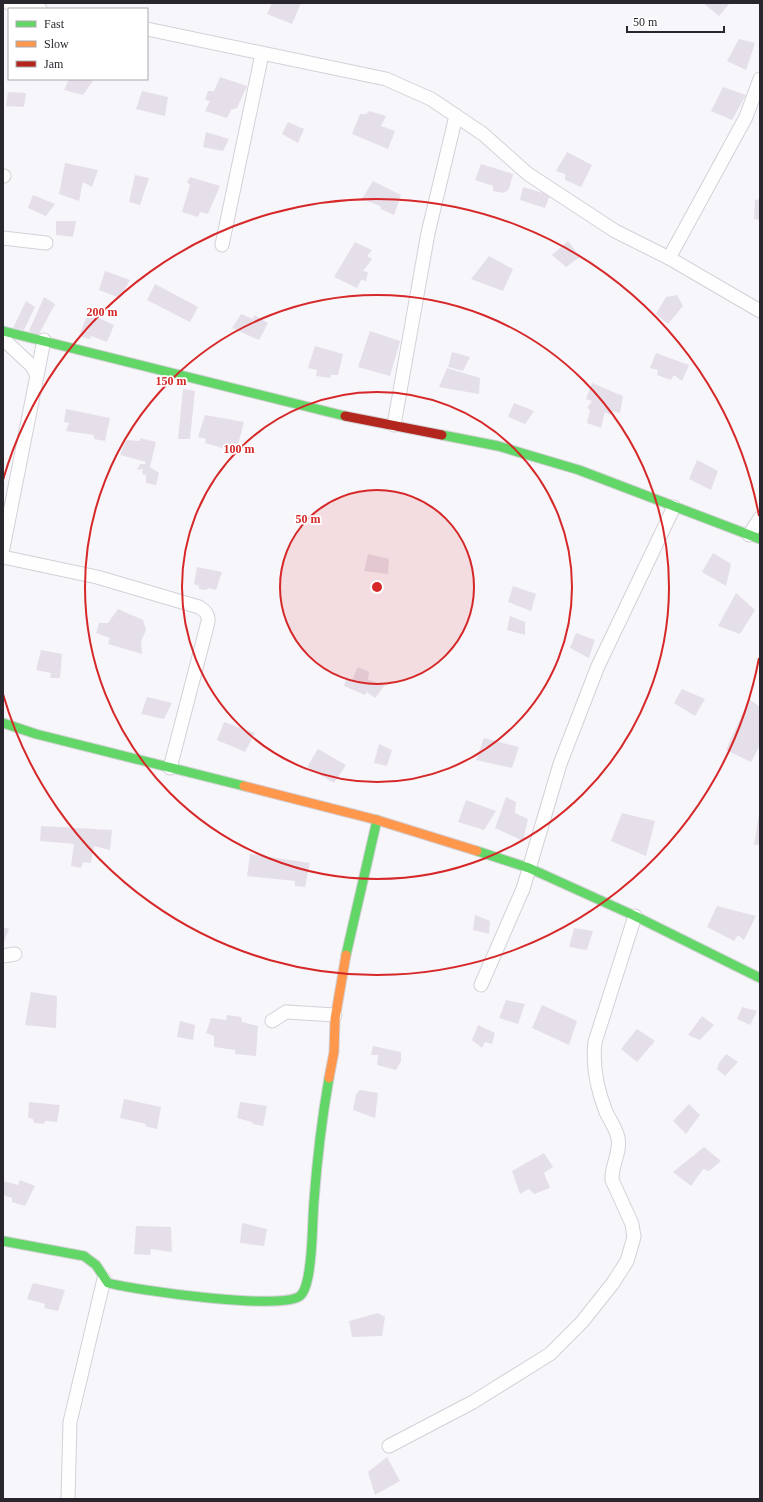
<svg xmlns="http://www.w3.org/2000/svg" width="763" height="1502" viewBox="0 0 763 1502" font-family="'Times New Roman',serif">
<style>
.building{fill:#e5dfe9}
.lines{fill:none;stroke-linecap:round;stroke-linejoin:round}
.street-casing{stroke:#d3d1d7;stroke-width:15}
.fast-casing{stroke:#d3d1d7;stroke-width:11}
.slow-casing{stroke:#d3d1d7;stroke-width:11}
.jam-casing{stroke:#d3d1d7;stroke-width:11}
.street{stroke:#fefefe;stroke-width:13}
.fast{stroke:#63d668;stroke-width:9}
.slow{stroke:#ff974d;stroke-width:9}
.jam{stroke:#b3261e;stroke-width:9}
.ring{fill:none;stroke:#d62828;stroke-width:2}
.centre{fill:#d62828;stroke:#fff;stroke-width:2}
.ring-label{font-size:12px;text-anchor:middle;font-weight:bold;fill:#d62828;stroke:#fff;stroke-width:3.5;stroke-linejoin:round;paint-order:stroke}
</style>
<rect width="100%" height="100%" fill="#f7f6fb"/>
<!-- building -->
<g class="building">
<polygon points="272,3 301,3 292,24 267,14"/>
<polygon points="703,3 730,3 719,16"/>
<polygon points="739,39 755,43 746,70 727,61"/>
<polygon points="220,77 247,86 237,108 231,110 227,118 205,111 210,101 205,100 208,91 214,91"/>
<polygon points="69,79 87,79 93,81 83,95 64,90"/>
<polygon points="723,87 746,95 732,120 711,111"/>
<polygon points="142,91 168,97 165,116 136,109"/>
<polygon points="8,92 26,93 24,107 6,106"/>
<polygon points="369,111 386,116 381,126 395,131 388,149 352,134 360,114 366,114"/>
<polygon points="288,122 304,129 298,143 282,134"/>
<polygon points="206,132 229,139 223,151 203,147"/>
<polygon points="567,152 592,165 581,187 565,180 565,174 556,171"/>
<polygon points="65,163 98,170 92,187 83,182 79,201 59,194"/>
<polygon points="481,164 513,174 509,189 504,193 493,191 493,186 475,180"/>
<polygon points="135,175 149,178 140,205 129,202"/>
<polygon points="190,177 220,186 208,214 200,212 198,217 182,212 190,185 187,182"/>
<polygon points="373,181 401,195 394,215 381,209 380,206 362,199"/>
<polygon points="523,187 550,195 545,208 520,200"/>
<polygon points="33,195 55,204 46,216 28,208"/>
<polygon points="760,199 760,220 754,219 755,200"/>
<polygon points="56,221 76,221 73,237 56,235"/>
<polygon points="568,241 580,257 566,267 552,255"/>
<polygon points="355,242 372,250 367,256 372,259 363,271 368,272 366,281 361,280 357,288 334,277"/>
<polygon points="489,256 513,269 503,291 471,279"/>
<polygon points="105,271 130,280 120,298 99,290"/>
<polygon points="155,284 198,307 190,322 147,300"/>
<polygon points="677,295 683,306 668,324 656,314 666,297"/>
<polygon points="44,297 55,304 38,336 29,331"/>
<polygon points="26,301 35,307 24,330 13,328"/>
<polygon points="88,313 114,325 107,342 91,336 90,339 79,336"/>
<polygon points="241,314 253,319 254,315 268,323 259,340 232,328"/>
<polygon points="370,331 400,341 390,376 358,367"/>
<polygon points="315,346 343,354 338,375 331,375 330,378 316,376 317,370 308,368"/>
<polygon points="452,352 470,357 463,371 448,367"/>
<polygon points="656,353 689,365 682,381 674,375 671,380 657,375 658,370 650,368"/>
<polygon points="447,368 480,378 479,394 439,387"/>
<polygon points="592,383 623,396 620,413 613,411 610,415 605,412 601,428 587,423 590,410 587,408 592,401 586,399"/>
<polygon points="183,389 195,391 190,439 178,439"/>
<polygon points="514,403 534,411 525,424 508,417"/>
<polygon points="66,409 110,418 105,441 94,439 94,435 66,431 69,423 64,422"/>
<polygon points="205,415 244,422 236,452 205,443 206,439 198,437"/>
<polygon points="140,438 156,442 150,467 159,473 156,485 146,483 146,475 142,474 143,469 137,470 140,464 145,464 146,462 120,455 126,440 140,441"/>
<polygon points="697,460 718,471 711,490 689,479"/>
<polygon points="713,553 731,564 726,586 702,572"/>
<polygon points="368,554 389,559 388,574 364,571"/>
<polygon points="197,567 222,572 216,590 209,588 206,590 199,589 199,586 194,584"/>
<polygon points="513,586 536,594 531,611 508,602"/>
<polygon points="736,593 755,610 740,634 718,626"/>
<polygon points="118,609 143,620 146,630 141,641 142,654 108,644 110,638 96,633 99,623 108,623"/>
<polygon points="510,616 525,622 525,635 507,630"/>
<polygon points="576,633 595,640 589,658 570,648"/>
<polygon points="41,650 62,654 60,678 50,678 51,673 36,670"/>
<polygon points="358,667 369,672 368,680 385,685 375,698 367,692 365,695 344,686 346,679 352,680"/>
<polygon points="682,689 705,699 695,716 674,703"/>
<polygon points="147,697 172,703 164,719 141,714"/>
<polygon points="749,699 760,707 760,745 751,762 726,750"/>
<polygon points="224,722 255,733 245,752 217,740"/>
<polygon points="484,738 519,747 512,768 476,760"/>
<polygon points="379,744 392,750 387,766 374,763"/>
<polygon points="318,749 346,765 334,783 307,767"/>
<polygon points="506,797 516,802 515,813 528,819 523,841 495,828"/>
<polygon points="466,800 496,811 484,830 458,822"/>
<polygon points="622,813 655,821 646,856 611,841"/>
<polygon points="759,813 760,845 754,845"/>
<polygon points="41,826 112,830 110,850 94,846 91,863 83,862 81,868 71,866 74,844 40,841"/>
<polygon points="250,854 310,863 305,887 295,886 295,881 247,876"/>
<polygon points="717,906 756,916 744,940 738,935 734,941 707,927"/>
<polygon points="475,915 490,921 489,934 473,930"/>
<polygon points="3,927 9,929 3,944"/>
<polygon points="574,928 593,931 587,950 569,947"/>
<polygon points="31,992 57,996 56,1028 25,1025"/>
<polygon points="506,1000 525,1004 518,1024 499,1018"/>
<polygon points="542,1005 577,1021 569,1045 532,1028"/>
<polygon points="742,1007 757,1011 750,1025 737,1019"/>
<polygon points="227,1015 241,1017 242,1022 258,1026 256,1056 235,1054 235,1050 214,1047 214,1036 206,1033 211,1018 226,1020"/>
<polygon points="702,1016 714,1025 700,1040 688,1035"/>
<polygon points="180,1021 195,1025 193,1040 177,1037"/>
<polygon points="478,1025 495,1033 492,1044 485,1042 482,1048 472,1040"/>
<polygon points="637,1029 655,1041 637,1062 621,1049"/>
<polygon points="373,1046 401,1052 401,1061 396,1070 377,1065 378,1055 371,1055"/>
<polygon points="726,1054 738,1062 725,1076 717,1069 719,1063"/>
<polygon points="360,1090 378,1093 375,1118 353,1110 356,1094"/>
<polygon points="124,1099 161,1107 157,1129 145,1126 146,1124 120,1118"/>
<polygon points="29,1102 60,1105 57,1122 45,1121 44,1124 34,1123 33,1119 28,1118"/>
<polygon points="240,1102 267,1106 263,1126 253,1124 252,1122 237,1118"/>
<polygon points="689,1104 700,1115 686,1134 673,1121"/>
<polygon points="704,1147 721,1161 709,1171 703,1169 691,1186 673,1172"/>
<polygon points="544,1153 553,1167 544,1173 550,1188 534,1194 529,1189 520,1194 512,1171"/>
<polygon points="20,1180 35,1186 25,1206 12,1202 12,1198 3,1195 3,1181 18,1185"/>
<polygon points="242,1223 267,1229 264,1246 240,1243"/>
<polygon points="136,1226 171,1227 172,1252 151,1249 150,1255 134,1254"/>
<polygon points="33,1283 65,1290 58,1311 44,1308 45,1304 27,1299"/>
<polygon points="378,1313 385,1317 382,1336 352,1337 349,1321"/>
<polygon points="387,1457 400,1481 375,1495 368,1472"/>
</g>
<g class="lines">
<!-- street casing -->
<g class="street-casing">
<g id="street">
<polyline points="9,3 40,9"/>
<polyline points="147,29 386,79 431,99 483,134 528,174 615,231 669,258 760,311"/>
<polyline points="3,176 4,176"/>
<polyline points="3,238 46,243"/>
<polyline points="222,245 262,54"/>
<polyline points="669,258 746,117 760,79"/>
<polyline points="3,339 32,366 37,375"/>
<polyline points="394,425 428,233 456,116"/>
<polyline points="749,535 760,518"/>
<polyline points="3,548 44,340"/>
<path d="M 3,557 L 97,577 L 199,607 C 206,611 209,615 208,622 L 170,768"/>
<polyline points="3,956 15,954"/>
<polyline points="481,985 523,889 560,764 598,666 674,507"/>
<polyline points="272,1021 286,1012 335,1015"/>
<path d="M 389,1446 L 473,1402 L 550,1354 L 582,1322 L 613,1283 L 627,1261 L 634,1237 L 632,1224 L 612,1180 C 611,1166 621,1152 618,1138 C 616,1128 610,1121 606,1112 C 597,1089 592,1067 595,1042 L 635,916"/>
<polyline points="68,1499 70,1422 104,1279"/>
</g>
</g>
<!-- fast casing -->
<g class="fast-casing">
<g id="fast">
<polyline points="3,331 345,416"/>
<polyline points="442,435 498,446 579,470 760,539"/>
<polyline points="3,723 36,734 244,786"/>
<polyline points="477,851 529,868 635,916 760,978"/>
<polyline points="346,955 377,820"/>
<path d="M 3,1241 L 84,1256 L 96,1265 L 108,1283 C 136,1290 280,1311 300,1296 C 305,1292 307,1282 308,1277 C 313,1252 312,1226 314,1201 C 317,1160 322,1118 329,1078"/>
</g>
</g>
<!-- slow casing -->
<g class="slow-casing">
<g id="slow">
<polyline points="244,786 377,820 477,851"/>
<polyline points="329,1078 334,1052 335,1019 346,955"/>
</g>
</g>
<!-- jam casing -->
<g class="jam-casing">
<polyline id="jam" points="345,416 442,435"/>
</g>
<!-- street -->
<use href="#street" class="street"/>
<!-- fast -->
<use href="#fast" class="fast"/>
<!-- slow -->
<use href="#slow" class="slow"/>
<!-- jam -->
<use href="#jam" class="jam"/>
</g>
<!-- distance rings -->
<circle cx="377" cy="587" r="97" fill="#d62828" fill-opacity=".12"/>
<g class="ring">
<circle cx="377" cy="587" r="97"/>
<circle cx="377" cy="587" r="195"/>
<circle cx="377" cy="587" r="292"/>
<path d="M759 658A389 389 0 0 1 3 694M3 480A389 389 0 0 1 759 516"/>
</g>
<circle cx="377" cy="587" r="6" class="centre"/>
<g class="ring-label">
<text x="102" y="316">200 m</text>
<text x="171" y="385">150 m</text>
<text x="239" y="453">100 m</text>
<text x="308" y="523">50 m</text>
</g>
<!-- border -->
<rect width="763" height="1502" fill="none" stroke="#29262e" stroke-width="8"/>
<!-- legend -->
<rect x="8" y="8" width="140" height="72" fill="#ffffff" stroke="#a9a8ab"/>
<rect x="16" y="21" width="20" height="6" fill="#63d668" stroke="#a9a8ab"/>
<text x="44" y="28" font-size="12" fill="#29262e">Fast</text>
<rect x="16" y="41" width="20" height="6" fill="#ff974d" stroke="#a9a8ab"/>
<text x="44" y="48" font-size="12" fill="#29262e">Slow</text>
<rect x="16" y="61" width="20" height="6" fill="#b3261e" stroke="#a9a8ab"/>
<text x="44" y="68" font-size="12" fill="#29262e">Jam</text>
<!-- scale -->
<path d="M627 26v6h97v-6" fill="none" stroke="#29262e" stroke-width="2"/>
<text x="633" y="26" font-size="12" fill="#29262e" stroke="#ffffff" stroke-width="3" paint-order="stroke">50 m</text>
</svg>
